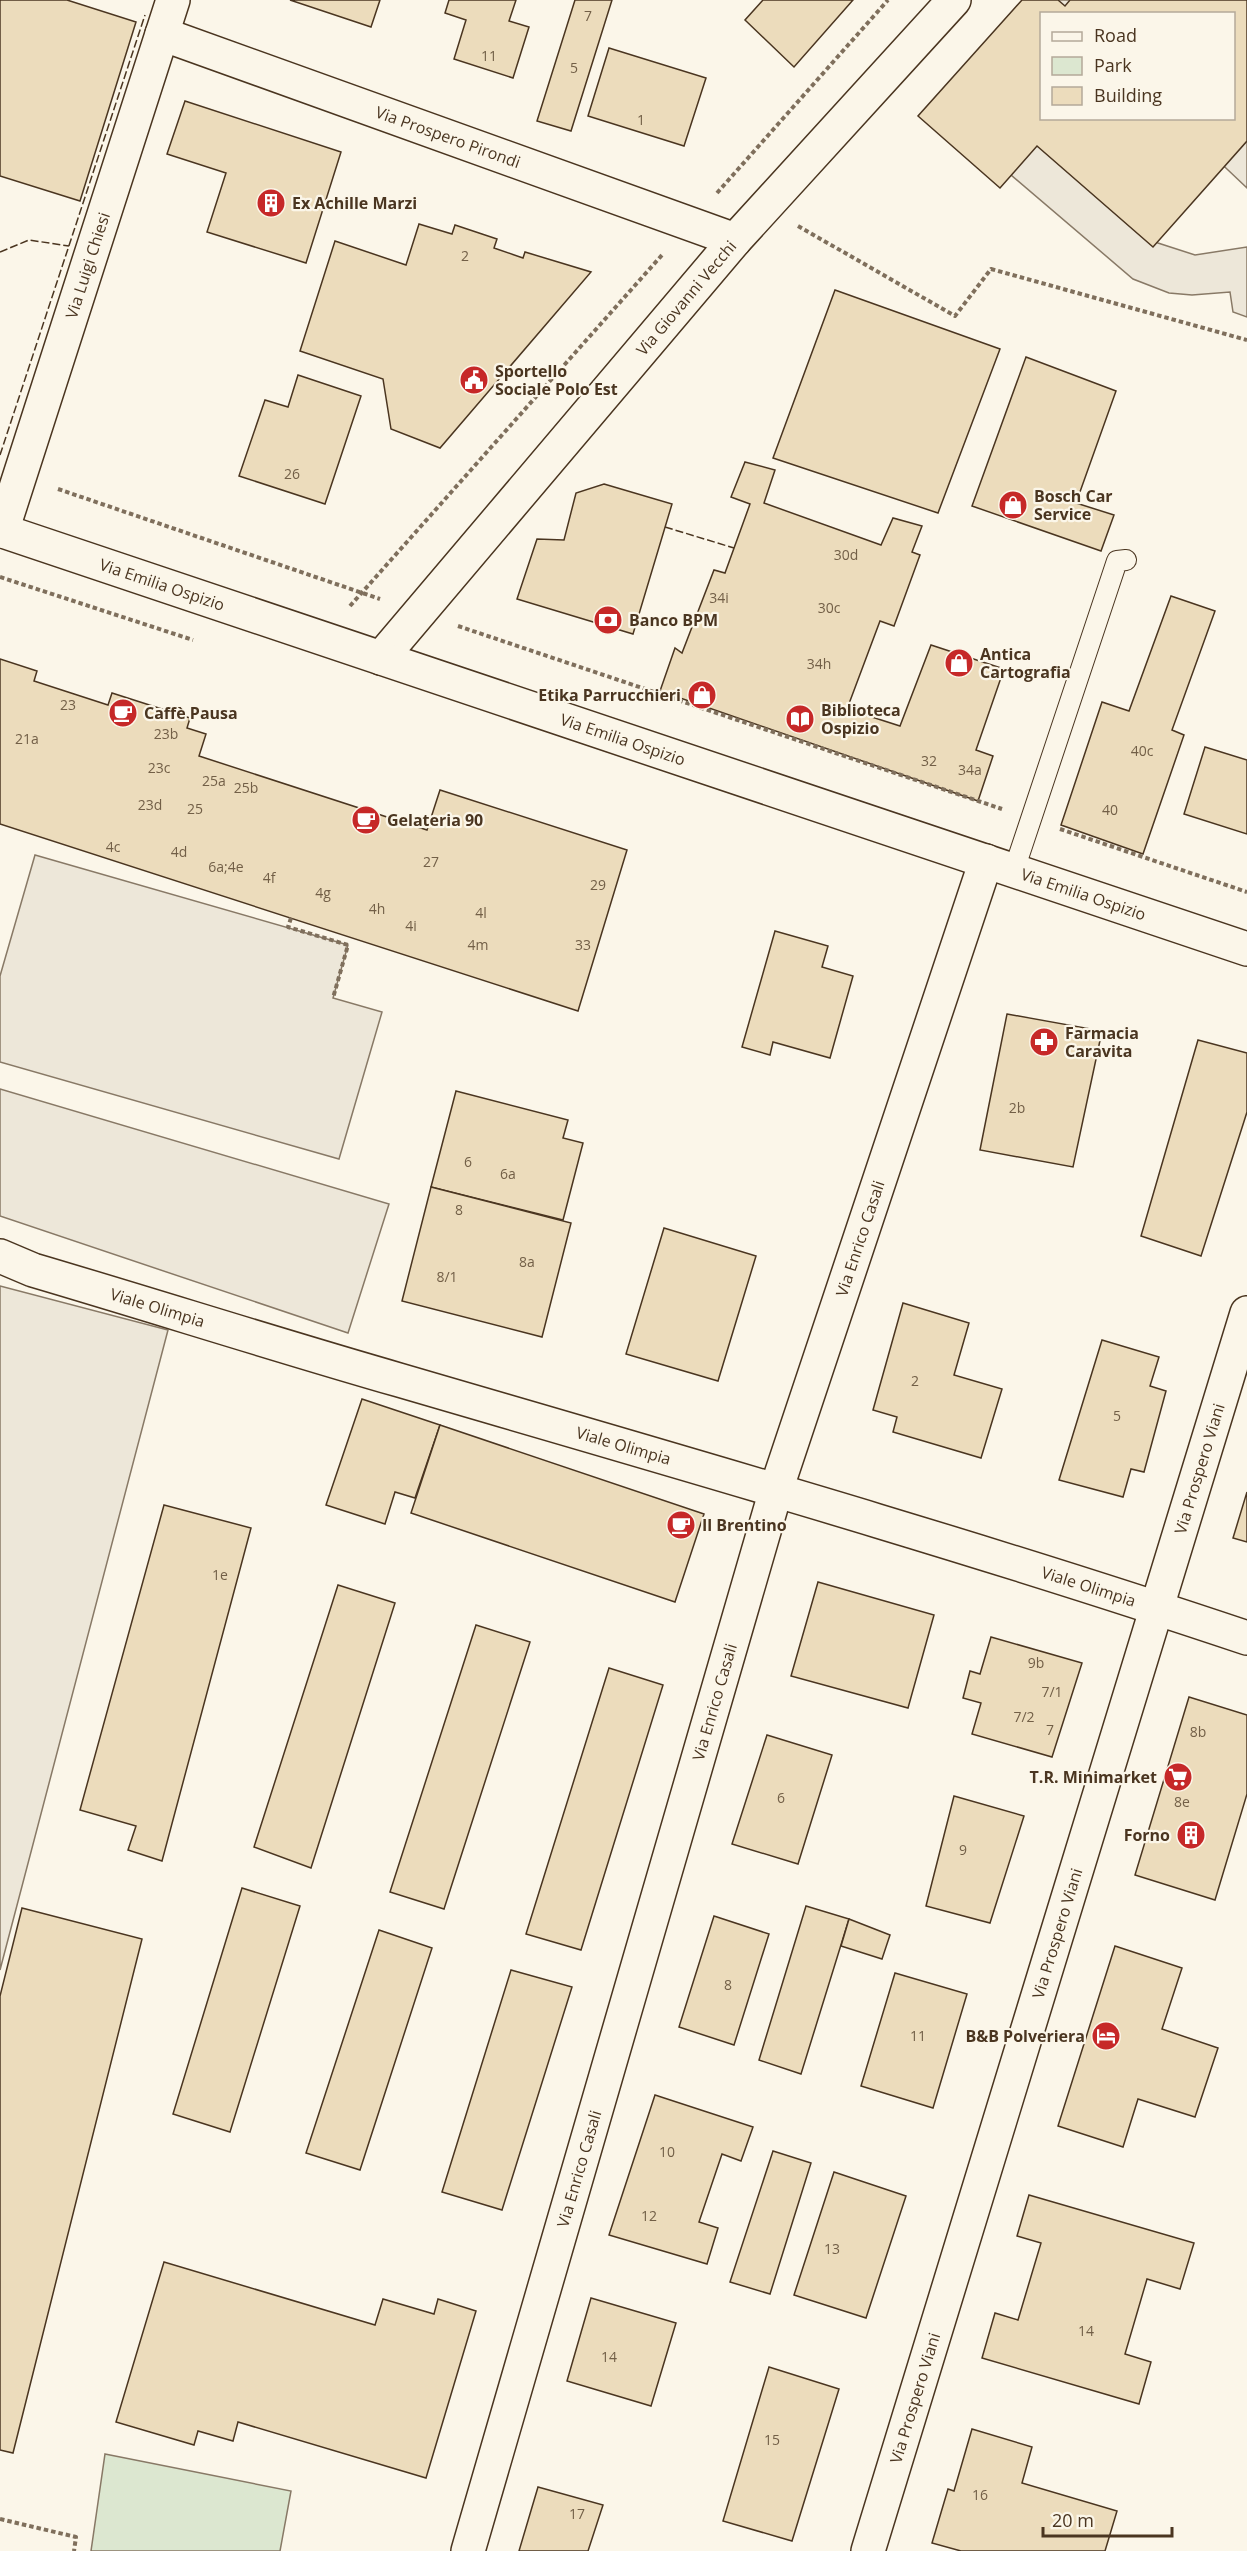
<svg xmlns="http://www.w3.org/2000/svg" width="1247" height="2551" viewBox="0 0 1247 2551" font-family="'Open Sans',sans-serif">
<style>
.green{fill:#dce7d0;stroke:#887966;stroke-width:1.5}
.parking{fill:#ede7d9;stroke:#887966;stroke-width:1.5}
.building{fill:#ecdcbc;stroke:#4a3520;stroke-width:1.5;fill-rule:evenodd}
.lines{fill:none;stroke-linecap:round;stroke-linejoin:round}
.service-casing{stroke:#4a3520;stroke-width:22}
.minor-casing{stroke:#4a3520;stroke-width:36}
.secondary-casing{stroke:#4a3520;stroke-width:36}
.path{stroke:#7f6f5c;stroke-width:4;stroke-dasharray:4.5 3;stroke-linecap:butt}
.service{stroke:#fbf6e9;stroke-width:20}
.minor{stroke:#fbf6e9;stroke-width:33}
.secondary{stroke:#fbf6e9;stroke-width:33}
.fence{stroke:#4a3520;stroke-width:1.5;stroke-dasharray:8 3;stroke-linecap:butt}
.labels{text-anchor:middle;stroke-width:4.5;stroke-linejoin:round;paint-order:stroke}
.number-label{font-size:14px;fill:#725f47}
.street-label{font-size:16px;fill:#4a3520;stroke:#fbf6e9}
.poi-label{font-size:16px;font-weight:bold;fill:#4a3520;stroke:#fbf6e9;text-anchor:start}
</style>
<rect width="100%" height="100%" fill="#fbf6e9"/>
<!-- green -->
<polygon class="green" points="105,2454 291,2491 280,2551 91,2551"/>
<!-- parking -->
<g class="parking">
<polygon points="1023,0 1247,0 1247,188 1209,152 1234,118 1234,14 1042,14 1021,95 1138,231 1158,243 1195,255 1247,247 1247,317 1233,312 1230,292 1192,295 1169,293 1133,279 930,106"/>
<polygon points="35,855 348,945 333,998 382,1012 339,1159 0,1062 0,976"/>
<polygon points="0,1089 389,1204 348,1333 0,1216"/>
<polygon points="0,1286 168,1330 0,1970"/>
</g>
<!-- building -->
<g class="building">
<polygon points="0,0 67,0 136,22 80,201 0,176"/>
<polygon points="290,0 380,0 371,27"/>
<polygon points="449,0 516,0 509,21 529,27 513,78 454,59 466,20 445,13"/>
<polygon points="575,0 612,0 571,131 537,121"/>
<polygon points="763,0 853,0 794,67 745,20"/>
<path d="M 1022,0 L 1058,0 L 1065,6 L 1070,0 L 1247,0 L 1247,141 L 1153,247 L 1037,146 L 1000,188 L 918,116 ZM 1042,14 L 1234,14 L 1234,118 L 1042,118 Z"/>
<polygon points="609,48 706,78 684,146 588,116"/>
<polygon points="185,101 341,152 306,263 207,232 226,173 167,154"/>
<polygon points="419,224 452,234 455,225 497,239 494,248 523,258 525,252 591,272 440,448 391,429 383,379 300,351 335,241 406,265"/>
<polygon points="835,290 1000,349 938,513 773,458"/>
<polygon points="1026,357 1116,391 1076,503 1114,515 1101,551 972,506"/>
<polygon points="298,375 361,396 325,504 239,476 265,400 288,407"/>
<polygon points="745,462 775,470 764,503 881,545 893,518 922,526 912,552 920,555 894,626 880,621 847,709 900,726 931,645 1004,669 976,750 993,756 978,801 660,691 675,648 682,653 714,570 725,573 750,504 731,497"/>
<polygon points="604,484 672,504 633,634 517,599 537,539 564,540 576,493"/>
<polygon points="1171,596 1215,611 1172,730 1184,735 1143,854 1061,825 1102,702 1129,711"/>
<polygon points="0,659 37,671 34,681 108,705 112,693 190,718 187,728 206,734 199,756 427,830 440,790 627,850 578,1011 0,824"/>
<polygon points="1205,747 1247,760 1247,834 1184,814"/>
<polygon points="775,931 828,946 822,967 853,976 830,1058 773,1042 770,1055 742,1047"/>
<polygon points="1007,1014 1102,1031 1073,1167 980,1150"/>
<polygon points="1198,1040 1247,1053 1247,1112 1201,1256 1141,1236"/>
<polygon points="456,1091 568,1120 563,1138 583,1143 563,1220 431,1187"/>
<polygon points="431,1187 571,1223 542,1337 402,1301"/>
<polygon points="664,1228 756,1256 718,1381 626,1354"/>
<polygon points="903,1303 969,1323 954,1375 1002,1389 981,1458 893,1432 897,1417 873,1410"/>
<polygon points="1102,1340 1159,1357 1150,1386 1166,1391 1144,1472 1131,1469 1123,1497 1059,1480"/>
<polygon points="362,1399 440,1425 415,1498 395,1492 385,1524 326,1505"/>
<polygon points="440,1425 704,1514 675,1602 411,1513"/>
<polygon points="1247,1492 1247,1542 1233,1538"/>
<polygon points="164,1505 251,1528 162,1861 128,1850 136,1826 80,1810"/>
<polygon points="818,1582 934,1615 908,1708 791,1676"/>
<polygon points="338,1585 395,1603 311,1868 254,1847"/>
<polygon points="476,1625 530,1642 444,1909 390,1892"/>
<polygon points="991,1637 1082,1663 1052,1757 972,1734 981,1703 963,1698 970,1671 980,1674"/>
<polygon points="609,1668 663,1685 581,1950 526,1934"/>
<polygon points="1189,1697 1247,1715 1247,1794 1215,1900 1135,1875"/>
<polygon points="767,1735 832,1755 798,1864 732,1844"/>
<polygon points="954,1796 1024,1816 990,1923 926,1906"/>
<polygon points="242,1888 300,1906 230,2132 173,2114"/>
<polygon points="806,1906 849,1919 801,2074 759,2060"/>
<polygon points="22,1908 142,1939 13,2453 0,2450 0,1996"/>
<polygon points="714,1916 769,1934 734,2045 679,2027"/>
<polygon points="849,1919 890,1935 882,1959 841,1946"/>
<polygon points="379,1930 432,1948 360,2170 306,2153"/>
<polygon points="1115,1946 1182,1968 1162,2029 1218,2048 1195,2117 1138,2099 1123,2147 1058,2126"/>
<polygon points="511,1970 572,1987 502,2210 442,2192"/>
<polygon points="895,1973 967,1994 933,2108 861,2086"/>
<polygon points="655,2095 753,2127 741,2161 722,2154 699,2222 718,2228 707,2264 609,2235"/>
<polygon points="773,2151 811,2163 770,2294 730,2282"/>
<polygon points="834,2172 906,2196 866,2318 794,2295"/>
<polygon points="1029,2195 1194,2243 1180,2289 1147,2279 1125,2354 1151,2362 1139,2404 982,2358 995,2313 1018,2320 1041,2243 1017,2236"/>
<polygon points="164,2262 375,2325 383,2299 434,2314 438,2299 476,2311 426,2478 238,2422 233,2441 198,2431 194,2445 116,2422"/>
<polygon points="591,2298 676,2323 651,2406 567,2381"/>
<polygon points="769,2367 839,2389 792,2541 723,2521"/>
<polygon points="972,2429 1032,2447 1022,2483 1117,2511 1105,2551 961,2551 932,2543 948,2489 954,2491"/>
<polygon points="538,2487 603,2505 588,2551 519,2551"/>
</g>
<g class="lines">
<!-- service casing -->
<g class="service-casing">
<polyline id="service" points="1014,870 1117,561 1126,560"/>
</g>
<!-- minor casing -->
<g class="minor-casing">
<g id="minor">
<path id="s1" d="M 162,34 L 735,240"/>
<path id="s2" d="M 2,531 L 173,0"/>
<path id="s3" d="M 381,658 L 735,240 L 954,0"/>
<path id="s4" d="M 0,1256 L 33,1270 C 155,1306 277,1345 399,1380 C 683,1463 967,1544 1247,1638"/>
<path id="s5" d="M 468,2551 L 776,1490 L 986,861"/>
<path id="s6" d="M 868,2551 L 1247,1313"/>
</g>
</g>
<!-- secondary casing -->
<g class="secondary-casing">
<g id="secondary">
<path id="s7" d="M 0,530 L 1247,949"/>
</g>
</g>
<!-- path -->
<g class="path">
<polyline points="717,193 888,0"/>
<polyline points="798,226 955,316 991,269 1247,340"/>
<polyline points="58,489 380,599"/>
<polyline points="0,577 193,640"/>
<polyline points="350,606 662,255"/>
<polyline points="458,626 1002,809"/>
<polyline points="1060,829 1247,892"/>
<polyline points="291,918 288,927 348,945 333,998"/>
<polyline points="0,2519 76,2537 74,2551"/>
</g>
<!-- service -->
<use href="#service" class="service"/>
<!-- minor -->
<use href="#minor" class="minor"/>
<!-- secondary -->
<use href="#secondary" class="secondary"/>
<!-- fence -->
<g class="fence">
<polyline points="0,252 29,240 69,246"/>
<polyline points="0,455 145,15"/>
<polyline points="665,527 734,548"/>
</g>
</g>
<!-- icons -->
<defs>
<g id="building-disc" transform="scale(1.5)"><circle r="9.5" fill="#c62828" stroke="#fbf6e9"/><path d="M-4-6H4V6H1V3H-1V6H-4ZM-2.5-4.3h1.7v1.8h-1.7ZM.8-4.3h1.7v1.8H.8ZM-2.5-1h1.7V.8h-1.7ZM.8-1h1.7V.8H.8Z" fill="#fff"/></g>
<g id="civic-disc" transform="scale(1.5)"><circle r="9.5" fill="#c62828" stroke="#fbf6e9"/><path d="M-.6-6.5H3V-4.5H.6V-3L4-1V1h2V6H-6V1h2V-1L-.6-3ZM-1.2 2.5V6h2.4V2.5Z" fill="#fff"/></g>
<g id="shop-disc" transform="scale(1.5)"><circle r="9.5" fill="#c62828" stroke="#fbf6e9"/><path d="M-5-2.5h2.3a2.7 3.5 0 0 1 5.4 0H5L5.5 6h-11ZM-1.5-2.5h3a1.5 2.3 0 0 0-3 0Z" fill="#fff"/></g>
<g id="bank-disc" transform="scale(1.5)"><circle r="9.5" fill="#c62828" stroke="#fbf6e9"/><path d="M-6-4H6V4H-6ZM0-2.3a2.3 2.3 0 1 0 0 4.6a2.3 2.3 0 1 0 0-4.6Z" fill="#fff"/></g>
<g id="cafe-disc" transform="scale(1.5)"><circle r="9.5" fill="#c62828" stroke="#fbf6e9"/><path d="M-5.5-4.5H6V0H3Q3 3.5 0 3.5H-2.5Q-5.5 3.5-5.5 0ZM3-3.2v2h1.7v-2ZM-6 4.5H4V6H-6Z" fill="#fff"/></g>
<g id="library-disc" transform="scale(1.5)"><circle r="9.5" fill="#c62828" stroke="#fbf6e9"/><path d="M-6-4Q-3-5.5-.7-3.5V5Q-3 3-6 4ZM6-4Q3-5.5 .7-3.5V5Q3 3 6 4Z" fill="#fff"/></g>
<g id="pharmacy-disc" transform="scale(1.5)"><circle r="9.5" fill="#c62828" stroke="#fbf6e9"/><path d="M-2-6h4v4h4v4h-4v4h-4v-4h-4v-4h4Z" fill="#fff"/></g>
<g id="supermarket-disc" transform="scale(1.5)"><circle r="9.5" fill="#c62828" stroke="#fbf6e9"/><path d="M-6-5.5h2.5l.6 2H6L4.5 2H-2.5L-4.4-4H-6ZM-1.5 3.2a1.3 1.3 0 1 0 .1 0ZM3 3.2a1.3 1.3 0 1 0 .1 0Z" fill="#fff"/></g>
<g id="hotel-disc" transform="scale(1.5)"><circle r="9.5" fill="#c62828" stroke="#fbf6e9"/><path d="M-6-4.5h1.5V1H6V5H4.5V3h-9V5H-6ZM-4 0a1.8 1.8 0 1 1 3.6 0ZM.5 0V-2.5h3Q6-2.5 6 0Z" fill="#fff"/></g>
</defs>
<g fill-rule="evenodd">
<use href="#building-disc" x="271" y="203"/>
<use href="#civic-disc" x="474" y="380"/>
<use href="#shop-disc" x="1013" y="505"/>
<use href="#bank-disc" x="608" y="620"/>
<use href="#shop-disc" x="959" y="663"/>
<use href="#shop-disc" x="702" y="695"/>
<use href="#cafe-disc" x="123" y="713"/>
<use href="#library-disc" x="800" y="719"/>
<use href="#cafe-disc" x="366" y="820"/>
<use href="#pharmacy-disc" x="1044" y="1042"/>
<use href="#cafe-disc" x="681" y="1525"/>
<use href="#supermarket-disc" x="1178" y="1777"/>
<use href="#building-disc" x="1191" y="1835"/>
<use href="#hotel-disc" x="1106" y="2036"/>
</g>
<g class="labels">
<!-- number labels -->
<g class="number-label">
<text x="588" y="21">7</text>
<text x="489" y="61">11</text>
<text x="574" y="73">5</text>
<text x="641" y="125">1</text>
<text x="465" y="261">2</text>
<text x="292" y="479">26</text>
<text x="846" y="560">30d</text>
<text x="719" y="603">34i</text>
<text x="829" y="613">30c</text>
<text x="819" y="669">34h</text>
<text x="68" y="710">23</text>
<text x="166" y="739">23b</text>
<text x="27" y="744">21a</text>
<text x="1142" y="756">40c</text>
<text x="929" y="766">32</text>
<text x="159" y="773">23c</text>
<text x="970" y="775">34a</text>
<text x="214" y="786">25a</text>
<text x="246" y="793">25b</text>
<text x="150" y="810">23d</text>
<text x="195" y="814">25</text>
<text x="1110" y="815">40</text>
<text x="113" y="852">4c</text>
<text x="179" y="857">4d</text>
<text x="431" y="867">27</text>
<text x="226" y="872">6a;4e</text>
<text x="269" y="883">4f</text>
<text x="598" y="890">29</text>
<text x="323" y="898">4g</text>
<text x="377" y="914">4h</text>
<text x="481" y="918">4l</text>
<text x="411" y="931">4i</text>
<text x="478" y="950">4m</text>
<text x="583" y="950">33</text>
<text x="1017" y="1113">2b</text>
<text x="468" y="1167">6</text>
<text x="508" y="1179">6a</text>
<text x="459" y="1215">8</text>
<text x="527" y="1267">8a</text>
<text x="447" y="1282">8/1</text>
<text x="915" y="1386">2</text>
<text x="1117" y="1421">5</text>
<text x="220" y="1580">1e</text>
<text x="1036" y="1668">9b</text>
<text x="1052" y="1697">7/1</text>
<text x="1024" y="1722">7/2</text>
<text x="1050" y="1735">7</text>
<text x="1198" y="1737">8b</text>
<text x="781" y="1803">6</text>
<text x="1182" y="1807">8e</text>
<text x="963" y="1855">9</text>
<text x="728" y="1990">8</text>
<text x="918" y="2041">11</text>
<text x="667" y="2157">10</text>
<text x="649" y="2221">12</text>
<text x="832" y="2254">13</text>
<text x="1086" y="2336">14</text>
<text x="609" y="2362">14</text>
<text x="772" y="2445">15</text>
<text x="980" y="2500">16</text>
<text x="577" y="2519">17</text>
</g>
<!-- street labels -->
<g class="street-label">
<text dy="6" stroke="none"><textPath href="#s1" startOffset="304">Via Prospero Pirondi</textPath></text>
<text dy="6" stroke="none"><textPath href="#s2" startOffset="279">Via Luigi Chiesi</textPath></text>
<text dy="6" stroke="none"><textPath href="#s3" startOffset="472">Via Giovanni Vecchi</textPath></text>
<text dy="6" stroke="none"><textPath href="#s7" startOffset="171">Via Emilia Ospizio</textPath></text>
<text dy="6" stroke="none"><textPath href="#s7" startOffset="657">Via Emilia Ospizio</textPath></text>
<text dy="6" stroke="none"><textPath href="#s7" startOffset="1143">Via Emilia Ospizio</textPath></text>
<text dy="6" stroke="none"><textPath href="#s5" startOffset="1370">Via Enrico Casali</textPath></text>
<text dy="6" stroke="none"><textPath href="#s4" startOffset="166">Viale Olimpia</textPath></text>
<text dy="6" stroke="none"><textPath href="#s4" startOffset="652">Viale Olimpia</textPath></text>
<text dy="6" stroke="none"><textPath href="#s6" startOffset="1132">Via Prospero Viani</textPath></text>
<text dy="6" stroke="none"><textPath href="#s4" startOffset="1138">Viale Olimpia</textPath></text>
<text dy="6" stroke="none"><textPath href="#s5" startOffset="884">Via Enrico Casali</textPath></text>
<text dy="6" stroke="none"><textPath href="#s6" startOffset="646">Via Prospero Viani</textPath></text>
<text dy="6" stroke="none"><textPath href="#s5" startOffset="398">Via Enrico Casali</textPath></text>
<text dy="6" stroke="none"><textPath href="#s6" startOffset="160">Via Prospero Viani</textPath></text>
</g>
<!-- poi labels -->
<g class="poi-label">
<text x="292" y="209">Ex Achille Marzi</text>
<text x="495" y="377">Sportello<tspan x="495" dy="18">Sociale Polo Est</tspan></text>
<text x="1034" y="502">Bosch Car<tspan x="1034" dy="18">Service</tspan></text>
<text x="629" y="626">Banco BPM</text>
<text x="980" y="660">Antica<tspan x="980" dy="18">Cartografia</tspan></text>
<text x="681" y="701" text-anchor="end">Etika Parrucchieri</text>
<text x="821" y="716">Biblioteca<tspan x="821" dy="18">Ospizio</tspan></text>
<text x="144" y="719">Caffè Pausa</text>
<text x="387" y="826">Gelateria 90</text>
<text x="1065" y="1039">Farmacia<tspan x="1065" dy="18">Caravita</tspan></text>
<text x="702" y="1531">Il Brentino</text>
<text x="1157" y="1783" text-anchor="end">T.R. Minimarket</text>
<text x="1170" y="1841" text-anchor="end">Forno</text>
<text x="1085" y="2042" text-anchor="end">B&amp;B Polveriera</text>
</g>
</g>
<!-- legend -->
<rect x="1040" y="12" width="195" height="108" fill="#fbf6e9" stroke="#b4a999" stroke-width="1.5"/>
<rect x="1052" y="32" width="30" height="9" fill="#fbf6e9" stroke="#b4a999" stroke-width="1.5"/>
<text x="1094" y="42" font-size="18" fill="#4a3520">Road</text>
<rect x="1052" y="57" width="30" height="18" fill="#dce7d0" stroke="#b4a999" stroke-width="1.5"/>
<text x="1094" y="72" font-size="18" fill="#4a3520">Park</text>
<rect x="1052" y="87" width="30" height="18" fill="#ecdcbc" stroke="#b4a999" stroke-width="1.5"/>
<text x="1094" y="102" font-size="18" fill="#4a3520">Building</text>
<!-- scale -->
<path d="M1043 2527v9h129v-9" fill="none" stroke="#4a3520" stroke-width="3"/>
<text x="1052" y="2527" font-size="18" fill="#4a3520" stroke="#fbf6e9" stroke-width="4.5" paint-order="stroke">20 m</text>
</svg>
